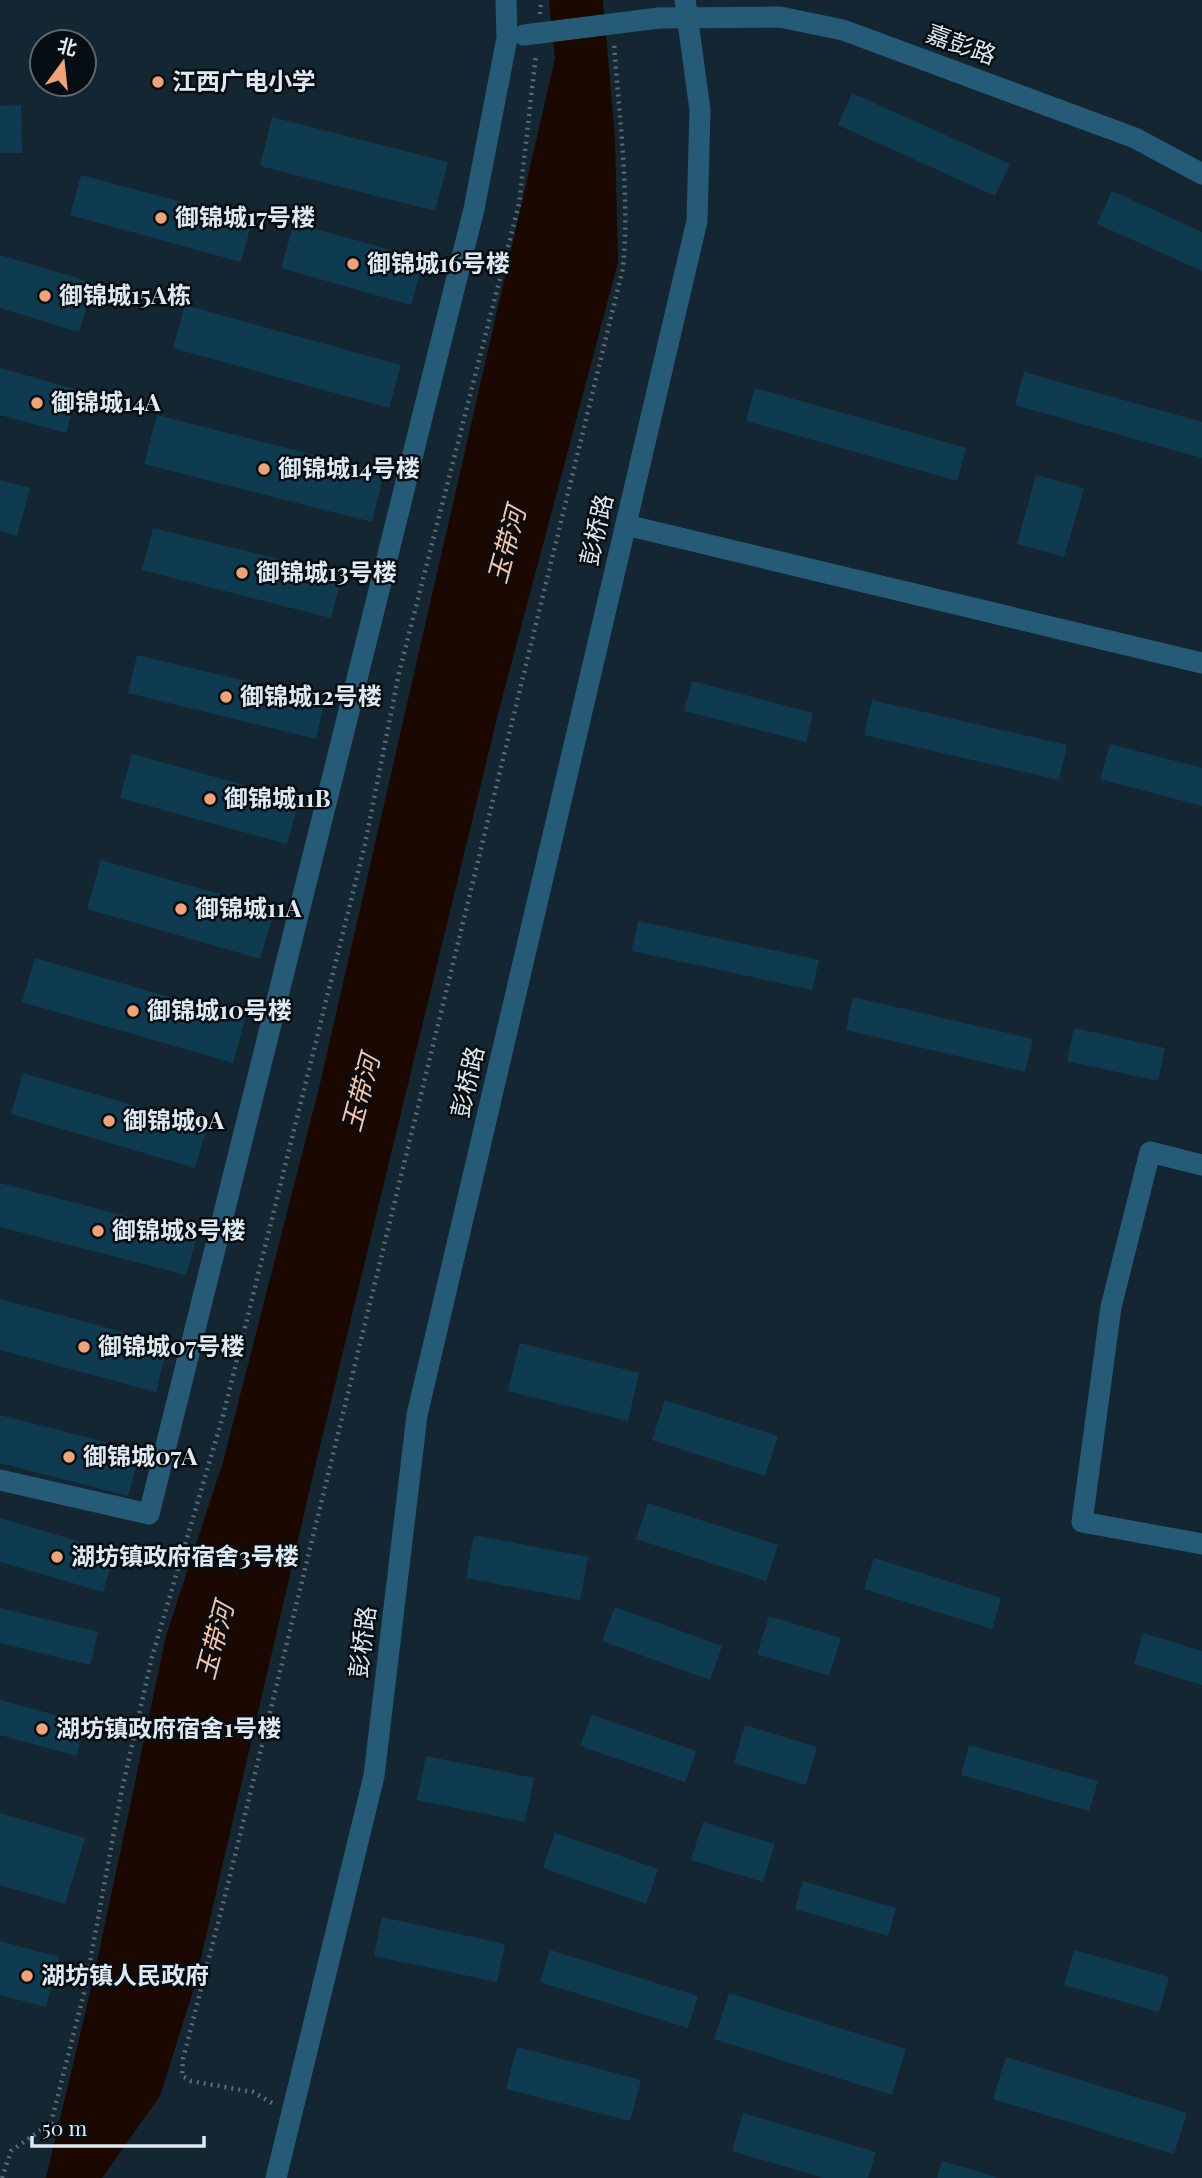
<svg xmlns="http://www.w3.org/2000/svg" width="1202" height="2178" viewBox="0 0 1202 2178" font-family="'Playfair Display','Noto Sans SC',serif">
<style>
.water{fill:#1b0801}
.building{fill:#0f3b51}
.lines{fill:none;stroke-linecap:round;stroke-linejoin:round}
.path{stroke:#5c6b75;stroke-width:4.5;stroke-dasharray:2 5;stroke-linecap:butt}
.minor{stroke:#265b78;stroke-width:21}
.minor-bridge{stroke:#265b78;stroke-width:21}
.poi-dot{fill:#efa377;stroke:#070e13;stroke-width:2.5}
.labels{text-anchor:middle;stroke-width:5;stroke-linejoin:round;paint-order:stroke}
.street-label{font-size:24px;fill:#dee9f1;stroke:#070e13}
.poi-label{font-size:24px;font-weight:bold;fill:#dee9f1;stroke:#070e13;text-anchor:start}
.water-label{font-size:26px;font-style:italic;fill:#fcc3a2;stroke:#070e13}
</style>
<rect width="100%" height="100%" fill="#142631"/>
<!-- water -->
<polygon class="water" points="549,0 603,0 615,138 618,262 498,714 314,1471 194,1988 160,2096 102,2178 46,2178 94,1976 166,1636 223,1462 320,1084 555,58"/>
<!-- building -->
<g class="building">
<polygon points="852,93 1010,164 995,196 838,125"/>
<polygon points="21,105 22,153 0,153 0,106"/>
<polygon points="272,117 448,162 435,211 260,166"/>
<polygon points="81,175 252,221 241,262 70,215"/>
<polygon points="1112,191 1202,232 1202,271 1097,224"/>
<polygon points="294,223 424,259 411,305 281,268"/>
<polygon points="0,255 94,283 79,332 0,308"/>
<polygon points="185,305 401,365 389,408 173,348"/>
<polygon points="0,368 78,390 66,433 0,415"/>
<polygon points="1024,372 1202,422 1202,458 1015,405"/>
<polygon points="755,388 966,448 957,481 746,421"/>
<polygon points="157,415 384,473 372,522 144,464"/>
<polygon points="1036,475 1084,488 1064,557 1017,544"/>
<polygon points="0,480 30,488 17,536 0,531"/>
<polygon points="153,528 342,575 331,618 142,570"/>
<polygon points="137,655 325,700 316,739 128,693"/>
<polygon points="692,681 813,713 806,742 684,711"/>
<polygon points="872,700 1067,745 1059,780 864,735"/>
<polygon points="1110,744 1202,768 1202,806 1100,779"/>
<polygon points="132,754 299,800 287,844 120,798"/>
<polygon points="101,860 275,910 260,959 87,909"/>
<polygon points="638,921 819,960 812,990 632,951"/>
<polygon points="35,958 245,1019 233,1063 22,1002"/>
<polygon points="853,997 1033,1039 1025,1072 846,1030"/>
<polygon points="1074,1028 1165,1048 1158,1081 1067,1061"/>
<polygon points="23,1073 207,1127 195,1168 11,1114"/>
<polygon points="0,1183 197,1235 186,1275 0,1227"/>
<polygon points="0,1299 168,1344 156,1392 0,1350"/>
<polygon points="520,1343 639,1373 628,1421 508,1391"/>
<polygon points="665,1400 778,1436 765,1476 652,1440"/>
<polygon points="0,1415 140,1451 128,1496 0,1463"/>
<polygon points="648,1503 778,1545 766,1581 636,1539"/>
<polygon points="0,1518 115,1552 103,1592 0,1562"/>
<polygon points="474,1535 588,1557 580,1600 466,1578"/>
<polygon points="874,1558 1001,1598 992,1629 864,1589"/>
<polygon points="615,1607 722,1646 710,1680 602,1641"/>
<polygon points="0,1608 98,1632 90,1665 0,1643"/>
<polygon points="769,1616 841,1638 829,1676 757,1654"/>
<polygon points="1143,1633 1202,1651 1202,1685 1134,1664"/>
<polygon points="0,1700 85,1723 76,1756 0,1735"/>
<polygon points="592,1715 696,1751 685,1782 580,1746"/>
<polygon points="745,1725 817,1747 806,1785 734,1763"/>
<polygon points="969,1745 1098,1781 1089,1811 961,1775"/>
<polygon points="426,1756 534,1778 525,1822 417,1800"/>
<polygon points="0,1813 85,1838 65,1904 0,1885"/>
<polygon points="703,1822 775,1844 763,1882 691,1860"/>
<polygon points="555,1833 658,1869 646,1904 543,1868"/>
<polygon points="803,1881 896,1908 888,1936 795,1909"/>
<polygon points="382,1917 505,1944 497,1982 374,1956"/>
<polygon points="0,1941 59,1957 46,2007 0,1995"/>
<polygon points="550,1950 698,1996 688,2028 540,1982"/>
<polygon points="1074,1950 1169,1977 1159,2012 1064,1985"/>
<polygon points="729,1993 906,2049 892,2095 714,2039"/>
<polygon points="517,2047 641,2080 630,2121 506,2089"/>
<polygon points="1006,2057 1187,2113 1174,2154 993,2099"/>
<polygon points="743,2113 876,2152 868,2178 824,2178 732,2151"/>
<polygon points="942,2161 996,2177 996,2178 937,2178"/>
</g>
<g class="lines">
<!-- path -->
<g class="path">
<polyline points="540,14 541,0"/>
<path d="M 272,2103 L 253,2092 L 191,2081 L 182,2076 L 183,2059 L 228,1884 L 623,268 C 630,194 619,117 614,43"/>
<polyline points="2,2178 11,2151 51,2123 85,1989 121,1794 152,1657 223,1416 365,844 399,673 519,204 536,54"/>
</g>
<!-- minor -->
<g class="minor">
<polyline points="659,18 780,17 843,30 1135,138 1202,174"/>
<polyline points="626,525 1202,663"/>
<polyline points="1202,1165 1150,1152 1111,1307 1082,1522 1202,1544"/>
<polyline points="0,1480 149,1514 474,209 507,38 506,0"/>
<polyline points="276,2178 374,1776 417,1415 697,221 700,110 685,0"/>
</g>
<!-- minor-bridge -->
<polyline class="minor-bridge" points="524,35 659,18"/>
</g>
<!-- markers -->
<g class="poi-dot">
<circle cx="158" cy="82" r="7"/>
<circle cx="161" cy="218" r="7"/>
<circle cx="353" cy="264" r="7"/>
<circle cx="45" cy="296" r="7"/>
<circle cx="37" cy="403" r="7"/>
<circle cx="264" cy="469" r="7"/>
<circle cx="242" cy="573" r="7"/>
<circle cx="226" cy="697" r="7"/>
<circle cx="210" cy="799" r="7"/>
<circle cx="181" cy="909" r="7"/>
<circle cx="133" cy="1011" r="7"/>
<circle cx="109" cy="1121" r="7"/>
<circle cx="98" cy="1231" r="7"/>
<circle cx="84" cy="1347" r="7"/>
<circle cx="69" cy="1457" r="7"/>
<circle cx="57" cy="1557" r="7"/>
<circle cx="42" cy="1729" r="7"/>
<circle cx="27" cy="1976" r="7"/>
</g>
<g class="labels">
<!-- street labels -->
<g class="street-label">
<text transform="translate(961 45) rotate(20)" y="8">嘉彭路</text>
<text transform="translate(597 530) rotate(-77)" y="8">彭桥路</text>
<text transform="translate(468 1082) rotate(-77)" y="8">彭桥路</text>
<text transform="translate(363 1642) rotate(-83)" y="8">彭桥路</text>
</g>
<!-- poi labels -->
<g class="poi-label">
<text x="172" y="90">江西广电小学</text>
<text x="175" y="226">御锦城17号楼</text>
<text x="367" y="272">御锦城16号楼</text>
<text x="59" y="304">御锦城15A栋</text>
<text x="51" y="411">御锦城14A</text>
<text x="278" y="477">御锦城14号楼</text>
<text x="256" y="581">御锦城13号楼</text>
<text x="240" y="705">御锦城12号楼</text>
<text x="224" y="807">御锦城11B</text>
<text x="195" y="917">御锦城11A</text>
<text x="147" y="1019">御锦城10号楼</text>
<text x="123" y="1129">御锦城9A</text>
<text x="112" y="1239">御锦城8号楼</text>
<text x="98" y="1355">御锦城07号楼</text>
<text x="83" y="1465">御锦城07A</text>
<text x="71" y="1565">湖坊镇政府宿舍3号楼</text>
<text x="56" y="1737">湖坊镇政府宿舍1号楼</text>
<text x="41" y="1984">湖坊镇人民政府</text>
</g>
<!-- water labels -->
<g class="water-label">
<text transform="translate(507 545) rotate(-75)" y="9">玉带河</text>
<text transform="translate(361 1093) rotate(-75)" y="9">玉带河</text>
<text transform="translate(215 1641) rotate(-75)" y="9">玉带河</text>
</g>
</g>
<!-- north arrow -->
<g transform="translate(63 63) rotate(15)"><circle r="33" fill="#070e13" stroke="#5d666c" stroke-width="2"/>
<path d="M0-5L12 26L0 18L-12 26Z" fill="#efa377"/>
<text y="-10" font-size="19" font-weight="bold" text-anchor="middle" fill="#dee9f1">北</text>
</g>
<!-- scale -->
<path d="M32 2136v10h172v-10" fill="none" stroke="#dee9f1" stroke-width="3.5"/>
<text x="42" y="2136" font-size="21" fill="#dee9f1" stroke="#070e13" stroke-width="5" paint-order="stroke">50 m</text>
</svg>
